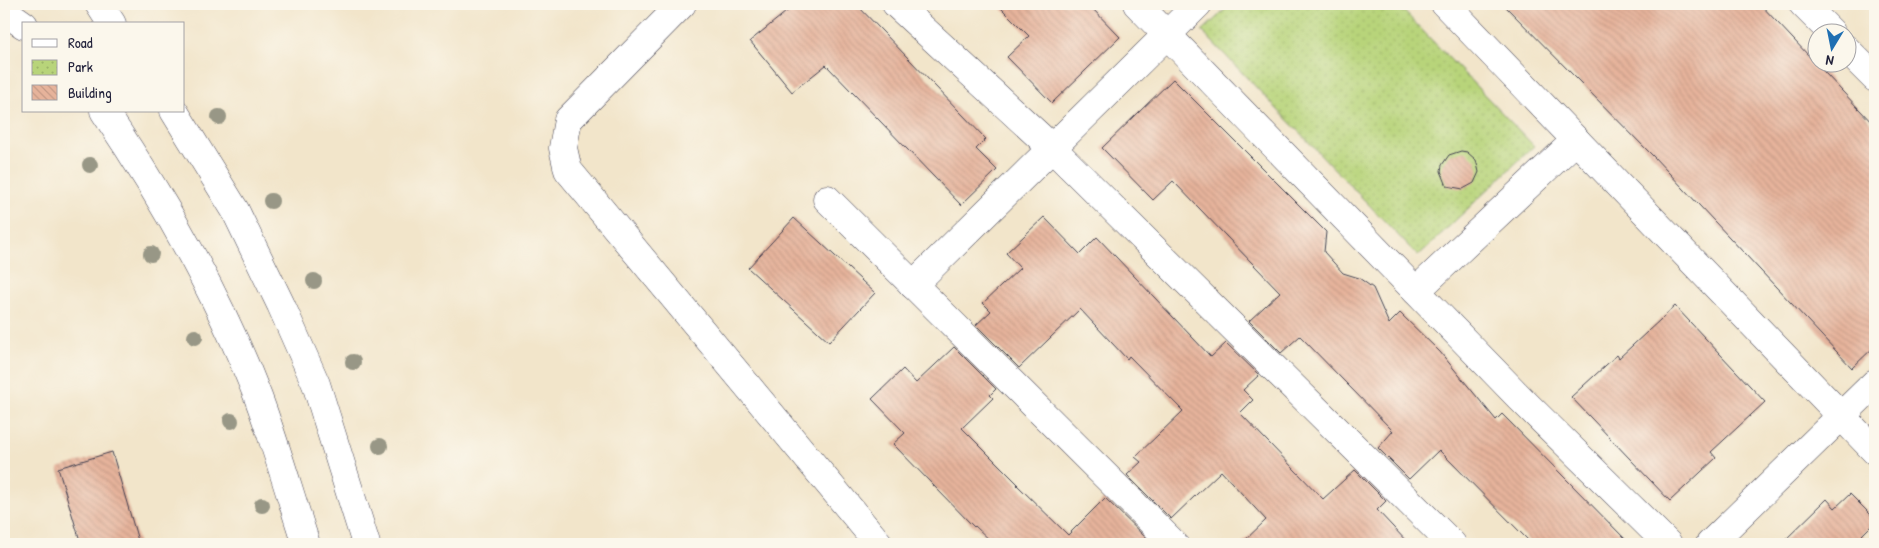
<svg xmlns="http://www.w3.org/2000/svg" width="1879" height="548" viewBox="0 0 1879 548" font-family="'Patrick Hand',sans-serif">
<style>
.park{fill:url(#park-dots);stroke:#6d7b5a}
.building{fill:url(#building-back-hatch)}
.lines{fill:none;stroke-linecap:round;stroke-linejoin:round}
.street-casing{stroke:#413f50;stroke-width:29}
.street{stroke:#fff;stroke-width:28}
.tree{fill:#989786}
</style>
<defs>
<pattern id="park-dots" width="8" height="8" patternUnits="userSpaceOnUse" patternTransform="scale(1.25)"><rect width="8" height="8" fill="#b8d47a"/><path d="M2 2h.1M6 6h.1" fill="none" stroke="#9eb66a" stroke-width="1.8" stroke-linecap="round"/></pattern>
<pattern id="building-back-hatch" width="6" height="6" patternUnits="userSpaceOnUse" patternTransform="scale(1.25)"><rect width="6" height="6" fill="#e6b39b"/><path d="M-1 5l2 2M0 0l6 6M5-1l2 2" fill="none" stroke="#c59a86"/></pattern>
</defs>
<rect width="100%" height="100%" fill="#fbf7ec"/>
<filter id="ink" filterUnits="userSpaceOnUse"><feTurbulence type="fractalNoise" baseFrequency=".02" numOctaves="2"/><feDisplacementMap in="SourceGraphic" scale="10" xChannelSelector="R" yChannelSelector="G"/><feConvolveMatrix kernelMatrix="1 2 1 2 8 2 1 2 1" color-interpolation-filters="sRGB"/></filter>
<filter id="wash" filterUnits="userSpaceOnUse"><feTurbulence type="fractalNoise" baseFrequency=".0096" numOctaves="4" result="noise"/><feDisplacementMap in="SourceGraphic" scale="20" xChannelSelector="R" yChannelSelector="G"/><feGaussianBlur stdDeviation="1.12" result="paint"/><feColorMatrix in="noise" values="0 0 0 0 0 0 0 0 0 0 0 0 0 0 0 0 0 1.4 0 .05"/><feComposite in="paint" operator="in"/></filter>
<g filter="url(#wash)">
<rect width="100%" height="100%" fill="#f2e5ca"/>
<!-- park -->
<polygon class="park" points="1231,4 1397,4 1534,146 1418,256 1202,31"/>
<g id="blocks">
<!-- building -->
<g class="building">
<polygon points="796,4 856,4 986,139 976,149 997,170 961,205 826,65 792,92 750,41"/>
<polygon points="997,4 1088,4 1120,37 1052,103 1007,57 1029,36"/>
<polygon points="1503,4 1760,4 1875,126 1875,346 1852,368 1653,156"/>
<polygon points="1173,79 1326,232 1324,252 1343,273 1359,278 1373,288 1389,324 1400,313 1440,352 1496,420 1502,414 1630,544 1532,544 1439,450 1409,479 1378,448 1393,431 1300,336 1281,353 1249,321 1280,292 1173,181 1153,200 1102,148"/>
<polygon points="1461,151 1467,152 1476,160 1479,172 1474,183 1463,189 1447,186 1441,171 1442,165 1449,155"/>
<polygon points="1044,217 1080,254 1097,237 1211,357 1226,343 1259,375 1243,390 1253,400 1240,413 1323,499 1355,470 1386,501 1377,510 1409,544 1241,544 1266,520 1221,471 1171,519 1127,475 1141,462 1135,457 1183,411 1129,356 1127,359 1080,309 1019,368 976,325 991,311 983,303 1020,268 1006,253"/>
<polygon points="794,218 875,293 829,342 748,268"/>
<polygon points="1675,306 1765,402 1711,452 1716,458 1670,501 1571,397 1617,355 1619,358"/>
<polygon points="954,347 996,389 990,395 993,398 962,428 1018,484 1017,485 1068,535 1105,498 1149,541 1145,544 994,544 975,526 974,527 893,444 905,433 872,399 903,369 916,383"/>
<polygon points="112,452 139,544 81,544 58,468"/>
<polygon points="1850,494 1875,519 1875,522 1862,535 1870,544 1781,544 1827,499 1835,508"/>
</g>
</g>
</g>
<g filter="url(#ink)">
<use href="#blocks" fill-opacity="0" stroke="#413f50" stroke-width="1"/>
<g class="lines">
<!-- street casing -->
<g class="street-casing">
<g id="street">
<polyline points="99,4 112,24"/>
<polyline points="682,4 568,120 563,148 568,170 879,544"/>
<polyline points="896,4 1051,147 1452,544"/>
<polyline points="1137,4 1520,398 1668,544"/>
<polyline points="1445,4 1875,451"/>
<polyline points="1803,4 1831,32"/>
<polyline points="4,11 24,25"/>
<polyline points="1846,49 1875,78"/>
<path d="M 104,111 C 164,200 219,296 258,397 C 276,445 290,495 306,544"/>
<polyline points="174,111 235,210 281,305 316,384 366,544"/>
<polyline points="827,199 1174,544"/>
<polyline points="913,285 1198,4"/>
<polyline points="1416,291 1576,140"/>
<polyline points="1710,544 1875,383"/>
</g>
</g>
<!-- street -->
<use href="#street" class="street"/>
</g>
<!-- trees -->
<g class="tree">
<circle cx="219" cy="117" r="8"/>
<circle cx="90" cy="165" r="8"/>
<circle cx="271" cy="201" r="8"/>
<circle cx="151" cy="254" r="8"/>
<circle cx="314" cy="281" r="8"/>
<circle cx="195" cy="337" r="8"/>
<circle cx="353" cy="362" r="8"/>
<circle cx="231" cy="421" r="8"/>
<circle cx="380" cy="446" r="8"/>
<circle cx="262" cy="505" r="8"/>
</g>
</g>
<!-- margin -->
<rect width="1879" height="548" fill="none" stroke="#fbf7ec" stroke-width="20"/>
<!-- legend -->
<rect x="22" y="22" width="162" height="90" fill="#fbf7ec" stroke="#a4a2a5"/>
<rect x="32" y="39" width="25" height="8" fill="#ffffff" stroke="#a4a2a5"/>
<text x="68" y="48" font-size="15" fill="#22223b">Road</text>
<rect x="32" y="60" width="25" height="15" fill="url(#park-dots)" stroke="#a4a2a5"/>
<text x="68" y="72" font-size="15" fill="#22223b">Park</text>
<rect x="32" y="85" width="25" height="15" fill="url(#building-back-hatch)" stroke="#a4a2a5"/>
<text x="68" y="98" font-size="15" fill="#22223b">Building</text>
<!-- north arrow -->
<g transform="translate(1832 48) rotate(190)"><circle r="24" fill="#fbf7ec" stroke="#a4a2a5"/>
<path d="M0-4L9 19L0 12L-9 19Z" fill="#1f6fb2"/>
<text y="-8" font-size="14" font-weight="bold" text-anchor="middle" fill="#22223b">N</text>
</g>
</svg>
